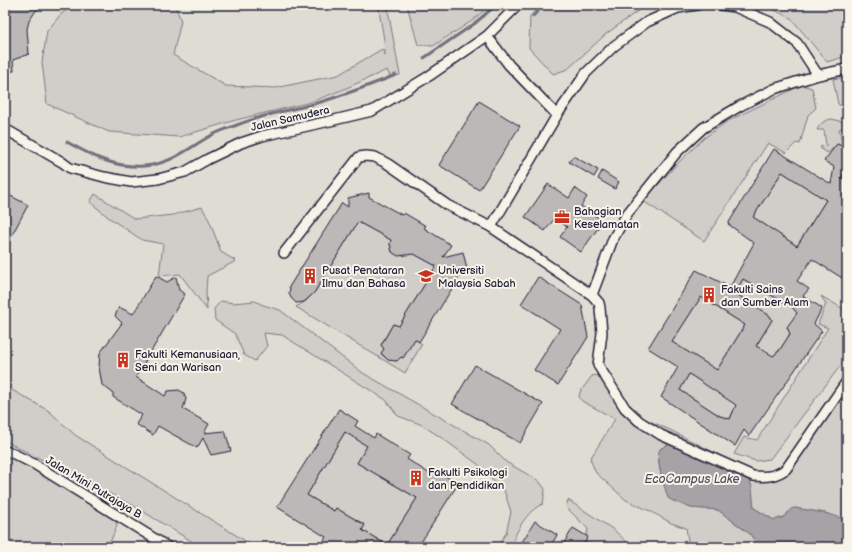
<svg xmlns="http://www.w3.org/2000/svg" width="852" height="552" viewBox="0 0 852 552" font-family="'Balsamiq Sans',sans-serif">
<style>
.built{fill:#dfdcd4}
.green{fill:#d1cdc9;stroke:#7a7882}
.water{fill:#a6a3a6;stroke:#716f7b}
.lines{fill:none;stroke-linecap:round;stroke-linejoin:round}
.stream{stroke:#716f7b;stroke-width:3}
.building{fill:#bbb8b7;stroke:#22223b;fill-rule:evenodd}
.minor-casing{stroke:#22223b;stroke-width:12}
.minor{stroke:#f7f3e8;stroke-width:9}
.labels{text-anchor:middle;stroke-width:4;stroke-linejoin:round;paint-order:stroke}
.street-label{font-size:11px;fill:#22223b;stroke:#f7f3e8}
.poi-label{font-size:11px;fill:#22223b;stroke:#f7f3e8;text-anchor:start}
.water-label{font-size:12px;font-style:italic;fill:#504f60;stroke:#f7f3e8}
</style>
<rect width="100%" height="100%" fill="#eeebe1"/>
<filter id="ink" filterUnits="userSpaceOnUse"><feTurbulence type="fractalNoise" baseFrequency=".025" numOctaves="2"/><feDisplacementMap in="SourceGraphic" scale="8" xChannelSelector="R" yChannelSelector="G"/><feConvolveMatrix kernelMatrix="1 2 1 2 8 2 1 2 1" color-interpolation-filters="sRGB"/></filter>
<g filter="url(#ink)">
<!-- built -->
<rect class="built" x="5" y="5" width="842" height="542"/>
<!-- green -->
<g class="green">
<polygon points="74,5 175,5 181,21 173,55 226,86 275,88 338,75 382,49 385,55 384,40 378,5 387,5 400,75 390,77 387,70 342,90 311,102 236,120 179,137 109,132 47,104 42,62 47,31 61,14"/>
<polygon points="407,5 490,5 472,21 433,46 418,45"/>
<polygon points="541,5 646,5 606,34 568,69 553,74 529,48 530,16"/>
<polygon points="764,5 847,5 847,56 827,62 791,18"/>
<polygon points="847,77 847,109 838,104 833,79"/>
<polygon points="802,85 812,88 816,108 808,115 800,144 796,143 786,153 768,143 704,241 643,201 678,163 704,138 726,122"/>
<path d="M 832,119 L 843,122 L 846,127 L 839,129 L 842,144 L 847,143 L 847,149 L 837,144 L 828,153 L 822,150 L 820,147 L 826,146 L 824,130 L 817,130 C 820,123 825,120 832,119 Z"/>
<polygon points="782,172 826,200 797,246 753,217"/>
<polygon points="95,194 135,219 173,215 202,207 210,222 221,252 236,261 207,276 206,291 207,310 180,274 159,276 163,244 142,240 108,217 90,202"/>
<polygon points="358,222 391,240 390,244 392,252 409,251 436,266 399,326 393,324 381,345 384,349 381,354 388,360 397,361 401,357 403,358 415,339 422,344 405,373 296,307 306,301 314,293"/>
<path d="M 743,279 L 792,307 L 797,313 C 792,330 786,345 773,356 L 752,353 L 772,320 L 770,316 L 735,293 Z"/>
<polygon points="821,296 847,311 847,357 770,459 756,461 734,454 744,437 757,440 828,328 818,324 826,304"/>
<polygon points="701,297 745,325 717,370 672,342"/>
<path d="M 221,301 L 233,303 L 255,301 L 263,305 L 280,310 L 363,373 L 489,445 L 506,462 L 539,481 L 545,489 L 543,504 C 527,510 516,531 511,547 L 497,547 L 506,533 L 511,512 L 504,490 L 491,479 L 479,465 L 439,436 L 420,424 L 398,416 L 386,400 L 282,335 L 264,333 L 267,346 L 255,361 L 244,355 L 235,334 L 215,320 L 214,309 Z"/>
<polygon points="746,363 737,406 734,409 730,419 720,416 680,390 689,374 725,397"/>
<path d="M 597,375 L 603,376 L 636,415 L 670,430 L 757,474 L 782,472 L 847,377 L 847,520 L 825,513 L 795,508 L 784,517 L 774,520 L 754,508 L 752,493 L 669,444 L 660,449 C 655,471 665,478 668,498 L 691,508 L 718,510 L 750,534 L 759,547 L 689,547 L 686,528 L 671,523 L 650,511 L 626,500 L 596,473 L 590,459 L 615,419 L 582,401 L 579,398 L 580,392 L 592,376 Z"/>
<polygon points="5,386 49,411 75,435 255,547 201,547 134,506 5,441"/>
<polygon points="345,432 367,446 357,463 417,498 387,545 362,530 365,525 336,508 334,511 307,495"/>
<polygon points="5,454 12,456 114,517 117,526 108,547 5,547"/>
<polygon points="568,500 614,530 632,547 598,547 585,542 588,529 566,507"/>
</g>
<!-- water -->
<path class="water" d="M 675,442 L 748,477 C 754,487 752,497 754,508 L 774,520 L 784,517 L 791,509 L 795,508 L 825,513 L 847,520 L 847,547 L 759,547 L 750,534 L 718,510 L 691,508 L 673,501 L 668,498 L 661,476 L 658,454 L 660,449 L 669,444 Z"/>
<g class="lines">
<!-- stream -->
<g class="stream">
<polyline points="533,16 544,5"/>
<polyline points="424,58 474,24 496,5"/>
<path d="M 67,142 C 93,156 113,168 144,166 C 172,164 188,148 212,135 C 220,131 229,128 237,125 C 261,115 286,111 310,105 C 340,97 368,86 396,75"/>
</g>
</g>
<!-- building -->
<g class="building">
<polygon points="5,5 42,5 35,12 29,21 27,29 29,54 13,60 14,71 5,72"/>
<polygon points="479,101 520,126 479,190 439,165"/>
<path d="M 837,144 L 847,148 L 847,166 L 841,179 L 847,178 L 847,281 L 812,259 L 797,281 L 809,289 L 803,296 L 822,308 L 814,324 L 822,331 L 749,436 L 744,430 L 735,446 L 661,397 L 678,367 L 648,348 L 696,270 L 730,287 L 754,243 L 728,224 L 774,149 L 831,184 L 834,167 L 824,161 ZM 782,172 L 826,200 L 797,246 L 753,217 ZM 743,279 L 792,307 L 797,313 L 787,327 L 790,334 L 779,351 L 773,356 L 756,346 L 772,320 L 770,316 L 735,293 ZM 701,297 L 745,325 L 717,370 L 672,342 ZM 689,374 L 736,405 L 730,419 L 720,416 L 680,390 Z"/>
<polygon points="573,156 598,170 594,177 569,162"/>
<polygon points="602,171 619,182 615,189 598,179"/>
<polygon points="548,184 569,198 575,188 587,197 581,206 603,221 581,252 560,237 567,227 555,218 545,231 525,217"/>
<polygon points="5,193 28,205 5,248"/>
<polygon points="369,193 369,197 402,215 404,213 426,226 424,228 451,245 443,257 463,252 468,273 461,274 419,342 415,339 403,358 401,357 397,361 388,360 381,353 384,349 381,345 393,324 399,326 436,266 414,254 398,256 392,252 390,244 391,240 358,222 314,293 304,302 296,303 291,298 289,293 290,289 289,287 342,203 348,207 348,198"/>
<polygon points="156,276 167,282 176,277 179,290 185,294 136,377 165,396 168,391 179,390 184,393 186,399 183,409 209,424 204,433 225,431 231,451 211,455 203,438 197,448 158,426 153,435 136,424 142,415 113,397 113,393 102,385 99,367 100,353 122,323 115,316 119,307 133,314"/>
<polygon points="538,277 582,305 588,337 558,385 534,370 560,329 521,304"/>
<polygon points="475,365 543,404 520,443 452,404"/>
<path d="M 339,409 L 358,421 L 355,426 L 374,438 L 376,434 L 410,455 L 407,459 L 430,474 L 434,469 L 458,484 L 418,547 L 320,547 L 326,537 L 277,507 ZM 345,432 L 367,446 L 357,463 L 417,498 L 387,545 L 362,530 L 365,525 L 336,508 L 334,511 L 307,495 Z"/>
<polygon points="535,521 557,535 550,547 519,547"/>
<polygon points="573,528 588,537 582,547 571,547 564,543"/>
</g>
<g class="lines">
<!-- minor casing -->
<g class="minor-casing">
<g id="minor">
<polyline points="720,5 735,7 770,22 797,43 818,75 847,69"/>
<polyline points="487,36 509,65 557,115 586,73 614,46 647,22 678,8 697,5"/>
<path d="M 818,75 L 774,89 L 740,106 L 703,128 L 677,152 L 627,214 L 613,239 L 592,295 L 599,303 L 600,308 L 602,333 L 598,365 L 625,408 L 639,421 L 661,435 L 753,476 C 767,477 774,477 786,469 L 847,381"/>
<polyline points="557,115 491,227 592,295"/>
<polyline points="5,129 62,162 70,168 104,177 131,182 158,179 185,172 208,159 241,143 262,136 330,121 372,111 429,76 487,36 518,5"/>
<polyline points="284,253 359,157 366,156 375,157 388,164 447,205 491,227"/>
<polyline points="5,451 12,453 34,464 168,547"/>
</g>
</g>
<!-- minor -->
<use href="#minor" class="minor"/>
</g>
</g>
<!-- icons -->
<defs>
<g id="office-bare" transform="scale(1.2)"><path d="M-6-3h4V-5.5h4V-3h4V5H-6ZM-1-4.5V-3h2v-1.5ZM-6 0V1H6V0Z" fill="#c8321e" stroke="#f7f3e8" stroke-width="2.5" paint-order="stroke"/></g>
<g id="building-bare" transform="scale(1.2)"><path d="M-4-6H4V6H1V3H-1V6H-4ZM-2.5-4.3h1.7v1.8h-1.7ZM.8-4.3h1.7v1.8H.8ZM-2.5-1h1.7V.8h-1.7ZM.8-1h1.7V.8H.8Z" fill="#c8321e" stroke="#f7f3e8" stroke-width="2.5" paint-order="stroke"/></g>
<g id="university-bare" transform="scale(1.2)"><path d="M0-5L7-2L0 1L-7-2ZM-4 1L0 2.5L4 1V4Q0 6-4 4Z" fill="#c8321e" stroke="#f7f3e8" stroke-width="2.5" paint-order="stroke"/></g>
</defs>
<g fill-rule="evenodd">
<use href="#office-bare" x="562" y="217"/>
<use href="#building-bare" x="310" y="276"/>
<use href="#university-bare" x="426" y="276"/>
<use href="#building-bare" x="709" y="295"/>
<use href="#building-bare" x="123" y="360"/>
<use href="#building-bare" x="416" y="478"/>
</g>
<g class="labels">
<!-- street labels -->
<g class="street-label">
<text transform="translate(290 118) rotate(-13)" y="4">Jalan Samudera</text>
<text transform="translate(94 487) rotate(31)" y="4">Jalan Mini Putrajaya B</text>
</g>
<!-- poi labels -->
<g class="poi-label">
<text x="574" y="215">Bahagian<tspan x="574" dy="13">Keselamatan</tspan></text>
<text x="322" y="274">Pusat Penataran<tspan x="322" dy="13">Ilmu dan Bahasa</tspan></text>
<text x="438" y="274">Universiti<tspan x="438" dy="13">Malaysia Sabah</tspan></text>
<text x="721" y="293">Fakulti Sains<tspan x="721" dy="13">dan Sumber Alam</tspan></text>
<text x="135" y="358">Fakulti Kemanusiaan,<tspan x="135" dy="13">Seni dan Warisan</tspan></text>
<text x="428" y="476">Fakulti Psikologi<tspan x="428" dy="13">dan Pendidikan</tspan></text>
</g>
<!-- water labels -->
<g class="water-label">
<text x="692" y="483">EcoCampus Lake</text>
</g>
</g>
<!-- margin -->
<rect width="852" height="552" fill="none" stroke="#f7f3e8" stroke-width="20"/>
<rect x="10" y="10" width="832" height="532" fill="none" stroke="#22223b" stroke-width="1.5" filter="url(#ink)"/>
</svg>
